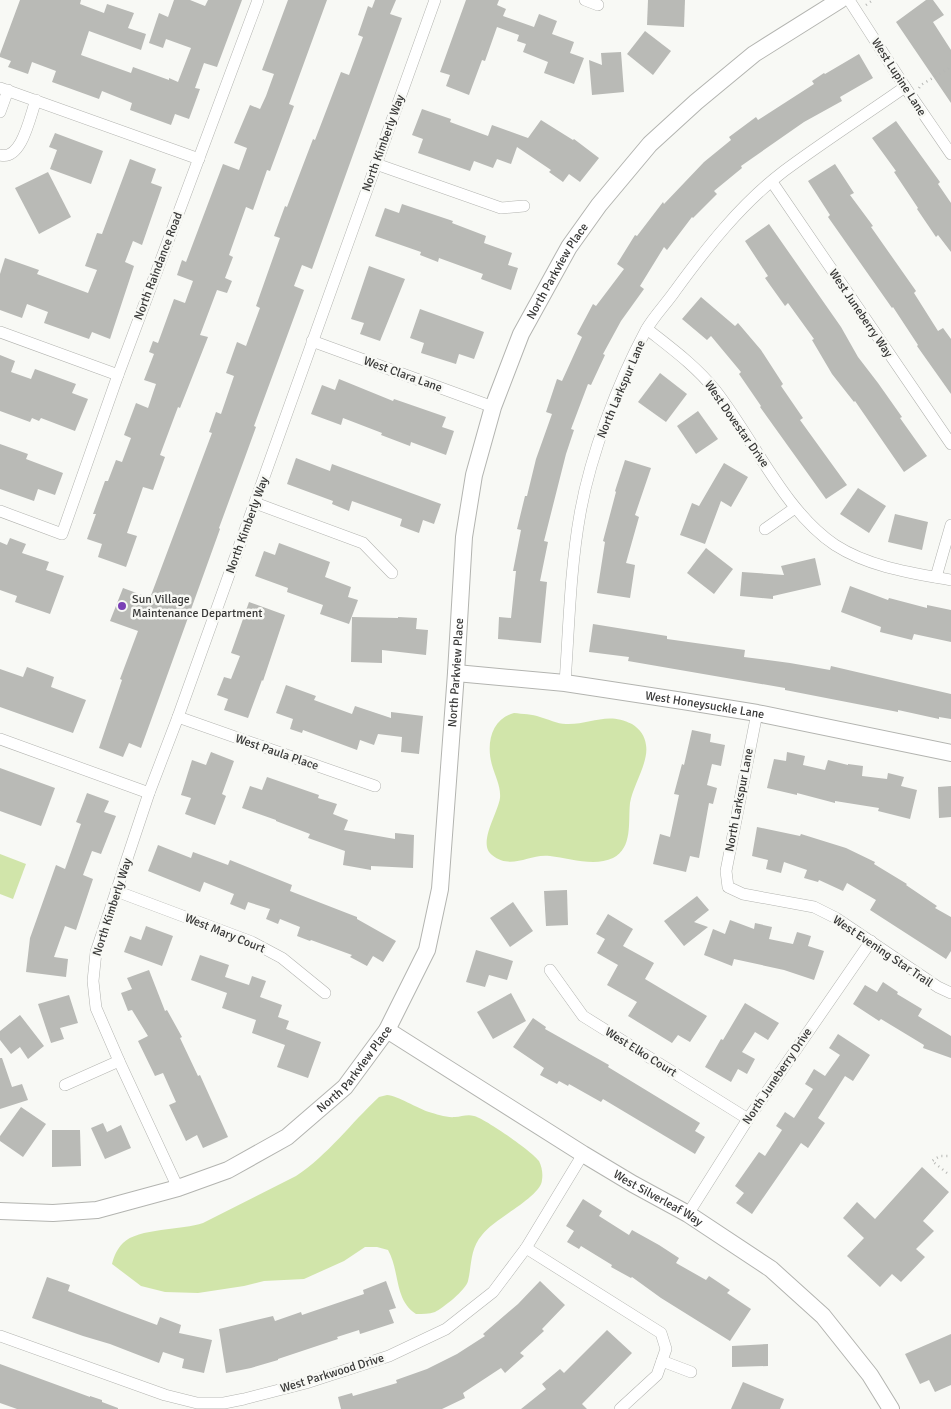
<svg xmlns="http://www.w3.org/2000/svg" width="951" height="1409" viewBox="0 0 951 1409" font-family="Signika,sans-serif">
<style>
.green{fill:#d1e5aa}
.building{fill:#b9bab6}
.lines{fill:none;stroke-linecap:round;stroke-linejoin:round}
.street-casing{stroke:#b3b4b0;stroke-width:12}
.secondary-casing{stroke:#b3b4b0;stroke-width:18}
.path{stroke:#b7b8b5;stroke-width:2.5;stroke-dasharray:1 4;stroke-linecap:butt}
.street{stroke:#fff;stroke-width:11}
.secondary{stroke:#fff;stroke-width:16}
.poi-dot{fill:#7a40b6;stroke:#f8f9f5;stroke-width:2}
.labels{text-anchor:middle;stroke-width:5;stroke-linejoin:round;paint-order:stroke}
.street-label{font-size:12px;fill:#383837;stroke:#f8f9f5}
.poi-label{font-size:12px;fill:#383837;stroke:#f8f9f5;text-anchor:start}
</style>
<rect width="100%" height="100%" fill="#f8f9f5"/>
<!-- green -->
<g class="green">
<path d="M 514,713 C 523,714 532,714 540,717 C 548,719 557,724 566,724 C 590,725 607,711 632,724 C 640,729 645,736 646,745 C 649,762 633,785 630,803 C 628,822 633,848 613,858 C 594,867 569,858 550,856 C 529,853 512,871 492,855 C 477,844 498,813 500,798 C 501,786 495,776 492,765 C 486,744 491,719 514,713 Z"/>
<polygon points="0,854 26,864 13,899 0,894"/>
<path d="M 387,1095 C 398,1096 417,1108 429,1112 C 436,1114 447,1118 455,1117 C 461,1117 467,1114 474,1116 C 484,1118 533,1152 539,1161 C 542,1167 543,1174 542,1180 C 541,1197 495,1218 482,1235 C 470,1249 472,1264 468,1281 C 466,1290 443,1308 435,1312 C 429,1314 423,1314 416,1314 C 394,1300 400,1271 388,1250 L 377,1247 L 365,1247 L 344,1261 L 304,1279 L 264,1281 L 244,1286 L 198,1293 L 165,1292 L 141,1286 L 112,1264 C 114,1256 117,1249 123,1243 C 138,1228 183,1230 203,1223 L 296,1176 C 328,1155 351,1123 379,1097 Z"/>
</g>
<!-- building -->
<g class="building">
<polygon points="20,0 81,0 80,4 104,13 107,4 134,13 128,28 146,34 141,50 89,31 81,55 131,73 133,67 169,80 169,78 178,82 191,48 166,39 163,48 149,43 159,13 168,17 174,0 190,0 205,6 208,0 242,0 217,67 204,63 195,88 200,89 189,119 175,114 171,125 130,110 132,103 102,91 99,99 52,82 56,71 32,62 28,74 8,67 11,61 0,57 0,54"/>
<polygon points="288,0 327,0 289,104 294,106 270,171 267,170 253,210 246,207 229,255 233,257 225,278 232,281 227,293 217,290 200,335 208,337 180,408 178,407 160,455 165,457 153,490 143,487 127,533 137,536 126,567 98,557 102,544 87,539 96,514 93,514 105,481 108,481 116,460 122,462 131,438 124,435 136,403 148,408 156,384 144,380 154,354 149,352 153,341 158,343 174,299 185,303 193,281 177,275 182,260 186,262 223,164 239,170 247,148 234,143 250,105 260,109 266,96 274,74 262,70"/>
<polygon points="375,0 396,0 390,14 402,18 312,269 302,265 294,286 304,290 254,426 256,427 244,460 219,528 220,529 141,748 129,743 123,757 99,748 122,680 120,679 138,631 110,621 123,588 150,598 212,433 209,432 216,412 221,414 234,376 226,373 237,342 246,346 260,308 256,306 280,238 274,236 285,206 287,207 313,139 315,140 341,72 349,75 363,37 358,35 368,6 372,8"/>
<polygon points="466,0 499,0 497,5 506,9 503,16 534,27 539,14 557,21 552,34 574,42 570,53 584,58 574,84 544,73 548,62 523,52 526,44 517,41 519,35 497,27 485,61 482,60 469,95 446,86 450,75 440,72"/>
<polygon points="648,0 685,0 684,27 647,25"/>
<polygon points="926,0 933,0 944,15 933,22 951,50 951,103 896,22"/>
<polygon points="645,31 671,51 653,75 627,54"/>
<polygon points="621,52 624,92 592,95 589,60 602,65 601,53"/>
<polygon points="859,54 873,78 840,97 842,101 804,122 741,166 742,168 714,191 717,194 693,218 692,217 667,250 664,247 640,286 644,289 621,321 603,354 605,355 591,385 588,384 571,429 574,430 566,454 544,541 548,542 540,581 547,582 541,643 498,639 499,617 511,618 516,571 513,571 521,530 517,529 525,496 527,496 536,459 552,414 546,412 557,379 562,381 582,337 577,334 593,304 596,306 624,269 617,264 635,235 637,236 663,202 664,204 704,162 731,140 729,137 756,117 758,120 814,84 812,81 824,73 825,74"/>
<polygon points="422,109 451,119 450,122 488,136 492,125 528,138 541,120 573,140 574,139 599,158 580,182 569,174 563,182 549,172 551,170 517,147 511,164 497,159 493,168 474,161 470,171 418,153 423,139 412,135"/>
<polygon points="896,121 940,182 938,184 951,203 951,252 938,235 936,237 917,209 918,208 894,172 896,171 872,138"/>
<polygon points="55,133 103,151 91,184 50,169 57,150 49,147"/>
<polygon points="130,159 156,169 151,183 162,187 142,245 133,241 125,262 134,266 110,339 92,332 89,339 44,323 48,312 27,304 22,318 0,310 0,274 5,258 39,270 37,274 88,293 97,270 85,266 97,233 102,234"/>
<polygon points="835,164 854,193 850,195 873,226 871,227 916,291 914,293 938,331 943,328 951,339 951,394 917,346 918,345 893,307 892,308 828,217 830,215 808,181"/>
<polygon points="48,172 71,217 39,234 15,188"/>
<polygon points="402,204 453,221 452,223 486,236 484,243 512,253 508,265 518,268 511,290 481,279 483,274 439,258 438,262 420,255 421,252 375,236 385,208 399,213"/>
<polygon points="769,224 841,327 858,357 878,383 902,417 900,418 927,456 904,472 855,401 854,402 832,374 812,340 814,339 788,303 785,306 765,278 768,276 745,241"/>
<polygon points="369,266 405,279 380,341 360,334 364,323 351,319"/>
<polygon points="701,297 735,326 738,323 761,350 783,384 781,386 803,418 800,420 847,485 826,499 760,407 761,406 739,374 741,372 711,336 707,340 682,319"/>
<polygon points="420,309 484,332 474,359 459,354 456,364 421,353 424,343 410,338"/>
<polygon points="0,355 15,361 11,372 31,379 35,369 76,384 72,393 88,399 75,431 41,418 39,421 32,418 30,422 0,411"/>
<polygon points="660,373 687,394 666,422 638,402"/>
<polygon points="339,379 393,401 394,399 446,417 442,427 454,431 446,455 411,442 410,446 381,435 382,433 343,418 341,425 311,414 322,385 335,390"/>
<polygon points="698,411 718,439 696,454 677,426"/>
<polygon points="0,444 28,454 26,459 63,473 55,495 38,489 34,501 0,489"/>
<polygon points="296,458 330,471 332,464 441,504 434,524 423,520 419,533 400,526 402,519 352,501 349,511 332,504 333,501 287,484"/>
<polygon points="625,460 651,468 635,515 639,517 626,563 635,565 630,598 597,593 605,542 603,541 616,492 615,491"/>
<polygon points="724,463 748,477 731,507 721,501 705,544 680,535 692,503 699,506"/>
<polygon points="858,488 886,506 869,533 840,514"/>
<polygon points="895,514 928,522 922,550 888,542"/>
<polygon points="10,538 26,544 22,553 49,562 46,570 64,576 50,614 15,602 17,596 0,590 0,542 7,545"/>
<polygon points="279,543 330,562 325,577 351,587 348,597 358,600 349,624 320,614 323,605 287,592 288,588 255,576 264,551 275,555"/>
<polygon points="706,548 733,569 714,594 687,573"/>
<polygon points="815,558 821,585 773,596 773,599 740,596 742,572 784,575 781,566"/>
<polygon points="850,586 888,600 889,598 927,608 927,605 951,610 951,642 914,634 912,640 880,632 881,627 841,612"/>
<polygon points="249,602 285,615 263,681 262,680 248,718 224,710 228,699 217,695 224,677 231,679 240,656 231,653"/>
<polygon points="352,617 398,618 398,617 417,618 416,629 428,630 426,655 382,650 382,663 351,662"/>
<polygon points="593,624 667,636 667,639 745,650 744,657 790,663 830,670 831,666 951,694 951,719 939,717 939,719 898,710 898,712 785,690 785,688 628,661 629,657 589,652"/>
<polygon points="27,667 54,677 51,687 86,700 73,733 0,707 0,669 23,677"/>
<polygon points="286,685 316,696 314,700 352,714 355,706 391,718 391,712 423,716 419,754 401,752 402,737 378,734 374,745 360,740 357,750 303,730 302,733 290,729 293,719 276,713"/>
<polygon points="692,730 711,734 710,742 725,745 721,766 712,764 707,785 717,788 713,804 709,803 699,858 690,856 686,872 653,864 660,834 670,837 679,795 674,794 682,764 684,765"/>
<polygon points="211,752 234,761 222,794 226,796 215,825 185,814 191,798 181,795 192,760 206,765"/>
<polygon points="787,752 805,756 803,765 825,770 828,760 848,765 848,764 863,766 862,776 887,779 888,773 904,777 901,786 917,790 910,819 878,811 879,808 835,801 835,803 797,793 797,795 767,788 774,759 786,761"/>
<polygon points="0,768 55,788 41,826 0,811"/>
<polygon points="267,777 319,795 318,798 337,804 333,814 348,820 344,830 395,839 395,833 414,835 413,868 371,866 371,870 343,865 345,851 308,838 310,834 276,821 276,820 242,808 250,786 262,790"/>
<polygon points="951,786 951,817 939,818 938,787"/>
<polygon points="87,793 109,801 104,812 116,816 101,854 92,851 83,875 93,879 76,930 65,926 54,957 68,959 66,977 26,972 30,938 56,865 65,869 81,824 76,822"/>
<polygon points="757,827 800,836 801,834 846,848 875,862 874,864 907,884 906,885 937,906 935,908 951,917 951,951 946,959 870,910 876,900 847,883 843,891 819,880 818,882 804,878 807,870 784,862 781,873 766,869 768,860 752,856"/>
<polygon points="158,845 191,858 193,852 228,865 230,860 292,885 290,891 357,917 357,919 396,941 383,962 373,956 367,966 350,957 352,955 311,940 310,941 297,936 300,927 280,919 278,924 266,919 270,909 248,902 245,910 230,904 234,894 204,882 200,892 148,871"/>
<polygon points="567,890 568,925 546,926 544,891"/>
<polygon points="697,896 709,910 694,922 708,927 684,946 664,921"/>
<polygon points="513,902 533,931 510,947 490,918"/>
<polygon points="608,914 633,929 623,946 654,963 645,979 707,1016 690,1042 678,1035 672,1043 628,1016 637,1002 607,985 618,965 597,953 605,939 596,934"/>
<polygon points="730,920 754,929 755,923 772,927 769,939 793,944 797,932 811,936 808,946 824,951 814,980 784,970 734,959 732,966 704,955 713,929 725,934"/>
<polygon points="146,926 173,936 162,966 124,952 130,936 141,940"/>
<polygon points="476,950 513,961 507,980 489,975 485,987 466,982"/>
<polygon points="200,955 229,965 225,977 249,985 252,976 266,981 260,997 282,1005 278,1017 289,1021 286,1029 321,1042 308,1078 277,1067 285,1045 252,1033 256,1020 222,1008 227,993 191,980"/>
<polygon points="149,970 165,1011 167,1010 182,1037 180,1038 198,1076 200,1075 228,1137 203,1148 197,1135 186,1141 169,1105 176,1102 163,1073 155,1076 138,1041 148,1036 132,1010 128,1011 121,993 132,989 127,978"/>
<polygon points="883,982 898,992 897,994 922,1009 918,1016 951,1036 951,1058 923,1048 924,1045 881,1019 879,1021 853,1004 865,985 877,992"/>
<polygon points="511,993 526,1021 493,1039 477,1012"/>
<polygon points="69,995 78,1023 60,1028 64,1039 51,1043 38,1004"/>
<polygon points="745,1003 779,1023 768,1040 755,1032 742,1052 755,1059 747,1074 738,1069 731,1082 705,1067 721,1039 723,1040"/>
<polygon points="20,1015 44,1046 28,1059 20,1047 11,1054 0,1040 0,1031"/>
<polygon points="533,1018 546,1027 545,1029 609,1065 608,1067 700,1123 695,1131 705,1137 695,1154 603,1099 601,1102 569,1084 568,1086 559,1081 557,1084 540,1075 544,1068 513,1047"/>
<polygon points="838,1034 870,1055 853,1081 845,1076 818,1118 825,1123 808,1148 801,1143 752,1214 736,1203 744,1193 735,1186 759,1152 765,1156 782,1130 776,1126 785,1112 794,1118 813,1089 805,1084 814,1069 825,1076 840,1055 829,1048"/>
<polygon points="0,1058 2,1058 12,1087 22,1084 28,1100 0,1109"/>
<polygon points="21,1107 46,1124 23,1157 0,1141 0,1136"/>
<polygon points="103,1123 107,1132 121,1125 131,1148 105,1159 91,1128"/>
<polygon points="52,1130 80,1130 81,1166 52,1167"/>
<polygon points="922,1167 949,1192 923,1221 934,1231 916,1249 925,1257 901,1282 892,1274 880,1287 847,1256 864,1238 843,1218 857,1202 875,1219"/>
<polygon points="583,1199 602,1211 599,1216 629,1235 632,1230 659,1245 679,1258 676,1263 706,1280 709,1276 730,1290 727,1293 751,1309 730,1341 661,1298 632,1277 631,1278 611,1267 612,1265 581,1246 579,1249 567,1242 574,1231 566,1226"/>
<polygon points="47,1277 70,1285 68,1291 122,1312 157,1325 160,1317 181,1325 179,1333 212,1340 204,1373 182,1368 184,1359 163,1352 159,1363 110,1344 83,1336 32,1318"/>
<polygon points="386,1281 396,1308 389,1310 394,1323 360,1334 359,1330 337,1337 338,1339 278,1359 278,1360 251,1368 226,1373 219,1329 273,1316 275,1321 301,1312 302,1315 364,1294 363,1290"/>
<polygon points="540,1281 565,1305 542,1329 544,1331 520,1353 524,1356 505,1373 501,1368 463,1393 465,1398 442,1409 341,1409 338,1397 352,1393 353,1396 397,1383 396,1380 427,1369 457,1354 485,1336 483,1334 518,1304"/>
<polygon points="607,1330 632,1353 582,1404 587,1409 521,1409 546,1389 542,1384 560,1369 564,1373"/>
<polygon points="951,1334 951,1385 935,1392 929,1380 920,1384 905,1354"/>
<polygon points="768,1344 768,1366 732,1367 732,1346"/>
<polygon points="0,1364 90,1397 90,1396 102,1400 102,1402 118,1408 118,1409 17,1409 0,1403"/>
<polygon points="743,1382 784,1399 780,1409 731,1409"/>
</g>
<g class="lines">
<!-- street casing -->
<g class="street-casing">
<g id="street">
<polyline points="585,0 598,5"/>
<polyline points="849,0 905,87 951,154"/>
<polyline points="0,88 199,159"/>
<polyline points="0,112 8,90"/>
<path d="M 0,155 C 22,161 30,116 36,100"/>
<polyline points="376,164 501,208 524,206"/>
<polyline points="772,182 951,444"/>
<path d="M 647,329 C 671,348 696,366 715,390 C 753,438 784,511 835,545 C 869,567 912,573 951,580"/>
<polyline points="0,332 118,375"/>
<polyline points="312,341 493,407"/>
<polyline points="255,503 363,543 392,573"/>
<polyline points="0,511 62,534 118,375 258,0"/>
<polyline points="765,529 795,508"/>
<polyline points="936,577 951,525"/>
<path d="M 565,683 C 569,627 570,570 580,514 C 590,456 618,382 646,330 C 654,316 666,304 675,291 C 707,247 741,204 784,171 C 823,142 865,115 905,87"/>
<polyline points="757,713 726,871 728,887 743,894 814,907 836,918 938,987 951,993"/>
<polyline points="178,717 375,786"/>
<polyline points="0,739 149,793"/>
<polyline points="116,891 252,942 282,958 325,993"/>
<polyline points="550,970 583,1016 748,1119"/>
<polyline points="65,1085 119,1061"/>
<polyline points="178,1188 119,1061 96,1008 93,981 96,952 149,793 178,717 435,0"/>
<polyline points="688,1214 748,1119 871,941"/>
<polyline points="526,1248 661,1333 666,1349 657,1375 620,1409"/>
<polyline points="0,1336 165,1395 197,1403 224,1403 244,1399 306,1383 389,1356 446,1329 493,1292 526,1248 583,1154"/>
<polyline points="662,1361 691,1372"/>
</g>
</g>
<!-- secondary casing -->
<g class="secondary-casing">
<g id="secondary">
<path id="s1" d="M 456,673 L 565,683 L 683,701 L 757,713 L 951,753"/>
<path id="s2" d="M 387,1030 L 583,1154 L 633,1184 L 688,1214 L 771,1269 L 823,1316 L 870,1375 L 891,1409"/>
<path id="s3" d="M 0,1211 L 53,1213 L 97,1210 L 178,1188 L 228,1170 L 287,1137 L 345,1087 L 387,1030 L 427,950 L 440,889 L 456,673 L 464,537 L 474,475 L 493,407 L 521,334 L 569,247 L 599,205 L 650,144 L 696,102 L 754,54 L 840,0"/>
</g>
</g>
<!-- path -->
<g class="path">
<polyline points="866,5 873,0"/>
<polyline points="919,88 921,85 951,67"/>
<polyline points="947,1173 932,1161 940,1156 951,1156"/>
</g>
<!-- street -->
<use href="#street" class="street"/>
<!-- secondary -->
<use href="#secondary" class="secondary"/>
</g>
<!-- markers -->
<circle class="poi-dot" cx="122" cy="606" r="5"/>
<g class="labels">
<!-- street labels -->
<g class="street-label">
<text transform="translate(899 77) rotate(57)" y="4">West Lupine Lane</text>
<text transform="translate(383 143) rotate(-70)" y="4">North Kimberly Way</text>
<text transform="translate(158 266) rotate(-69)" y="4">North Raindance Road</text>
<text dy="4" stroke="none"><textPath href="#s3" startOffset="1238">North Parkview Place</textPath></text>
<text transform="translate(861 313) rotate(56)" y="4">West Juneberry Way</text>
<text transform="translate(403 374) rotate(20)" y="4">West Clara Lane</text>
<text transform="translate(621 389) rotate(-67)" y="4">North Larkspur Lane</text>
<text transform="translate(737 424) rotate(55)" y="4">West Dovestar Drive</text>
<text transform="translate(247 525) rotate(-70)" y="4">North Kimberly Way</text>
<text dy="4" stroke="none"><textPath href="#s3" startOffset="818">North Parkview Place</textPath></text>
<text dy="4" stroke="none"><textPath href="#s1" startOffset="251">West Honeysuckle Lane</textPath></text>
<text transform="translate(277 752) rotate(19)" y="4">West Paula Place</text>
<text transform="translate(739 800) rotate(-79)" y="4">North Larkspur Lane</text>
<text transform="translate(112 907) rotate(-72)" y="4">North Kimberly Way</text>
<text transform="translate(225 933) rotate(22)" y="4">West Mary Court</text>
<text transform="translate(883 951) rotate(34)" y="4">West Evening Star Trail</text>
<text transform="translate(641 1052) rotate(32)" y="4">West Elko Court</text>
<text dy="4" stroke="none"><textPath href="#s3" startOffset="398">North Parkview Place</textPath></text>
<text transform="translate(777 1076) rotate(-56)" y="4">North Juneberry Drive</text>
<text dy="4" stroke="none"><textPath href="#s2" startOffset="319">West Silverleaf Way</textPath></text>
<text transform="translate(332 1373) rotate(-17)" y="4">West Parkwood Drive</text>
</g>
<!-- poi labels -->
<g class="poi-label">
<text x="132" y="603">Sun Village<tspan x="132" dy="14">Maintenance Department</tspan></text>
</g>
</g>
</svg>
